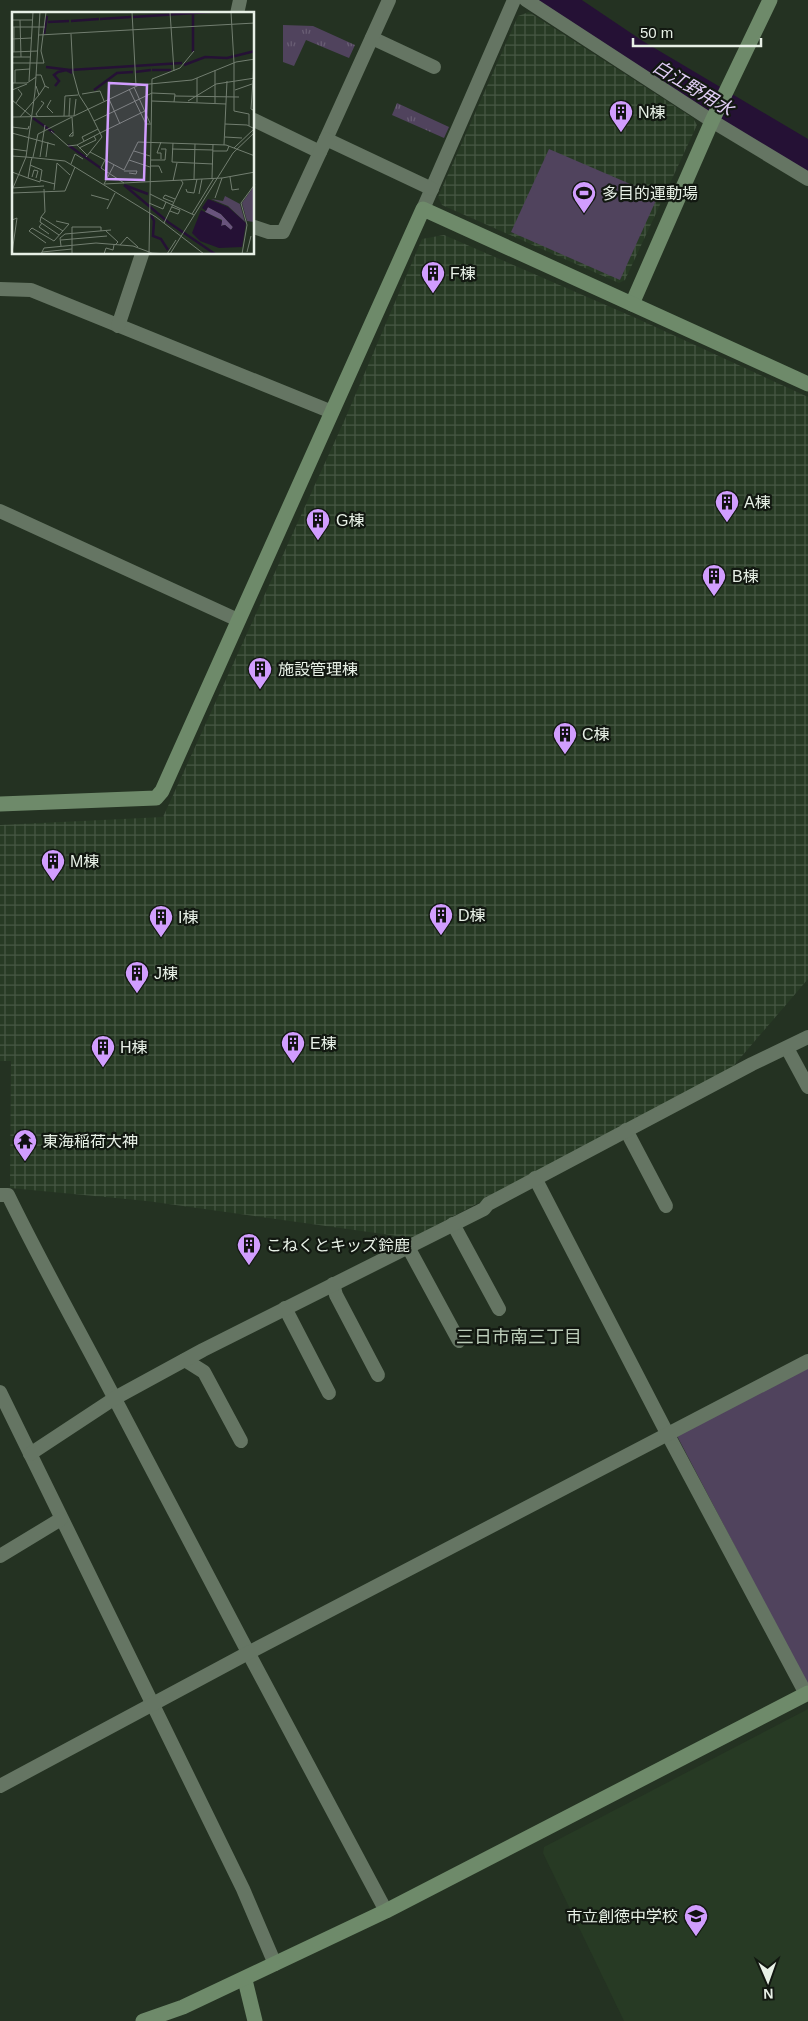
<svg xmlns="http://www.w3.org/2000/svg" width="808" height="2021" viewBox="0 0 808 2021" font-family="Helvetica,'Noto Sans JP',sans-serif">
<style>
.built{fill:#273a24}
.industrial{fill:url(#industrial-grid)}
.grass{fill:url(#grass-tufts)}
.pitch{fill:#50435d}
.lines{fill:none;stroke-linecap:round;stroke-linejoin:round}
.river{stroke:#251135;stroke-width:31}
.street{stroke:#657563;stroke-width:14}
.secondary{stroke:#6e8a6a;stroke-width:15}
.labels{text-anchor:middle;stroke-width:4.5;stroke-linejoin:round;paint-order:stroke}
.poi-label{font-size:16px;fill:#e7f0e6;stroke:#121811;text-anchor:start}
.water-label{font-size:18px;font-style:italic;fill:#e2cef6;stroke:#121811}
.neighbourhood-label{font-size:18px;fill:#bbccb8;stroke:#121811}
.inset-river{fill:none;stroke:#251135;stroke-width:2.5}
.inset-road{fill:none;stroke:#727e70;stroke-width:1}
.view{fill:#d19dfe;fill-opacity:0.15;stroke:#d19dfe;stroke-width:2.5}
.inset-edge{fill:none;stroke:#e7f0e6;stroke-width:2.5}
</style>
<defs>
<pattern id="industrial-grid" width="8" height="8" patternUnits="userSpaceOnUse" patternTransform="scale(1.25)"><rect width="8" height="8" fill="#273a24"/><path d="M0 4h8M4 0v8" fill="none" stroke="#465744"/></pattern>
<pattern id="grass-tufts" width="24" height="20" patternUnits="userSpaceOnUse" patternTransform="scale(1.25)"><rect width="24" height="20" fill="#50435d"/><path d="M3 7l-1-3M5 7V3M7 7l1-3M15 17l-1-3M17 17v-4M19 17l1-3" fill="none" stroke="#695e74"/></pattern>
</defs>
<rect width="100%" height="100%" fill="#243222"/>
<!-- built -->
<polygon class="built" points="808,1709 808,2021 624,2021 543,1853 544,1847"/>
<!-- industrial -->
<g class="industrial">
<polygon points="529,12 693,118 697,125 625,280 619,283 442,205 438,197 518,16"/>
<polygon points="444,235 638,319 808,397 808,979 730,1070 412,1238 147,1201 10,1188 11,1061 0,1061 0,825 163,817 345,419 422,239"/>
</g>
<!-- grass -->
<g class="grass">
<polygon points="283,25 313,26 355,45 349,58 306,40 294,66 283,62"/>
<polygon points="397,103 449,127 444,138 392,115"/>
</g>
<!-- pitch -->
<g class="pitch">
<polygon points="549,149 658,196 620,280 511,232"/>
<polygon points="808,1366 808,1683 807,1684 676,1434"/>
</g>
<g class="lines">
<!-- river -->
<polyline class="river" points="554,0 636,55 808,157"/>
<!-- street -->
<g class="street">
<polyline points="526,0 712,121 808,179"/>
<polyline points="237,14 240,0"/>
<polyline points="372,38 434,67"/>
<polyline points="254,120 320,152"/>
<polyline points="326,139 389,0"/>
<polyline points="423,209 514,0"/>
<polyline points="254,227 269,232 283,232 326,139 432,189"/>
<polyline points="0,289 31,290 332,412"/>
<polyline points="118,326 142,254"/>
<polyline points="0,511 238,620"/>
<polyline points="787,1048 808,1087"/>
<polyline points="626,1130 666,1206"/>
<polyline points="535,1178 668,1435 806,1694"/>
<path d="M 0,1195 L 8,1195 C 42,1265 80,1332 116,1401 C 205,1571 295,1742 386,1911"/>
<polyline points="453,1224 499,1309"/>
<polyline points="408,1247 459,1341"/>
<polyline points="333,1284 336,1295 378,1375"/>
<polyline points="285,1308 329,1393"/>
<polyline points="185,1360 204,1372 241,1441"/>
<polyline points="0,1392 243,1889 275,1964"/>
<polyline points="30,1454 115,1398 203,1350 484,1209 488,1204 752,1064 808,1037"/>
<polyline points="0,1556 61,1519"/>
<polyline points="0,1786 248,1653 808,1361"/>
</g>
<!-- secondary -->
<g class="secondary">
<polyline points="632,304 712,121 770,0"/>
<polyline points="0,804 156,798 162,791 423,209 808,384"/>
<polyline points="245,1980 255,2021"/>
<polyline points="143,2021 183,2007 386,1911 808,1693"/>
</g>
</g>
<!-- icons -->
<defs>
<g id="building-pin" transform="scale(1.25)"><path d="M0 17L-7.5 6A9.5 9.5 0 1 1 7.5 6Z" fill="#d19dfe" stroke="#121811"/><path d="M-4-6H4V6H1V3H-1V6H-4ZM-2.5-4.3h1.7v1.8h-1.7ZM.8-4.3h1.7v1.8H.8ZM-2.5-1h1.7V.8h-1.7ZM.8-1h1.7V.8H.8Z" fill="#111"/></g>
<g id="stadium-pin" transform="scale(1.25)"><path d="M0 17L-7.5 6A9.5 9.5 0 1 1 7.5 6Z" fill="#d19dfe" stroke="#121811"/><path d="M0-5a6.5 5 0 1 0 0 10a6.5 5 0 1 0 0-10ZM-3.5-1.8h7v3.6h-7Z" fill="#111"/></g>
<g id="temple-pin" transform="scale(1.25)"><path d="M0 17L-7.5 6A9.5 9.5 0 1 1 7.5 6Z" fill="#d19dfe" stroke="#121811"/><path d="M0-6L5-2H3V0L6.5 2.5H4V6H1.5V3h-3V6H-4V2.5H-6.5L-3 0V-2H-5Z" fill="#111"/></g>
<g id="school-pin" transform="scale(1.25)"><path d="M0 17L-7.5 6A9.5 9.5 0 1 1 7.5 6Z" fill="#d19dfe" stroke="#121811"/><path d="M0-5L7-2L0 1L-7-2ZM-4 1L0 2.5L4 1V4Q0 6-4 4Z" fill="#111"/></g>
</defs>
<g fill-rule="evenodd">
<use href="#building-pin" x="621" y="112"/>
<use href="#stadium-pin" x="584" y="193"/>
<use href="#building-pin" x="433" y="273"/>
<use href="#building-pin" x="727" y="502"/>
<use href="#building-pin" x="318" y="520"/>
<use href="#building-pin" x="714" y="576"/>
<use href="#building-pin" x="260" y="669"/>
<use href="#building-pin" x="565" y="734"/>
<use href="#building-pin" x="53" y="861"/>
<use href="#building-pin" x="441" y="915"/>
<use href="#building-pin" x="161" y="917"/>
<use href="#building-pin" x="137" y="973"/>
<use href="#building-pin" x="293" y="1043"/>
<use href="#building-pin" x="103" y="1047"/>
<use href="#temple-pin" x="25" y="1141"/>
<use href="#building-pin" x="249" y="1245"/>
<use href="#school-pin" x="696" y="1916"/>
</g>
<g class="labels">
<!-- poi labels -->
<g class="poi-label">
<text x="638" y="118">N棟</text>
<text x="602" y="199">多目的運動場</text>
<text x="450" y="279">F棟</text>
<text x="744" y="508">A棟</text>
<text x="336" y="526">G棟</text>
<text x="732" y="582">B棟</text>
<text x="278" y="675">施設管理棟</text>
<text x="582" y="740">C棟</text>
<text x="70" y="867">M棟</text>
<text x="458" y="921">D棟</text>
<text x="178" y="923">I棟</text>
<text x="154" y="979">J棟</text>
<text x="310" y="1049">E棟</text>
<text x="120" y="1053">H棟</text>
<text x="42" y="1147">東海稲荷大神</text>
<text x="266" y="1251">こねくとキッズ鈴鹿</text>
<text x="678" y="1922" text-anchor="end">市立創徳中学校</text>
</g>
<!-- water labels -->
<g class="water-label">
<text transform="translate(693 88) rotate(31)" y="6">白江野用水</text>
</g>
<!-- neighbourhood labels -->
<g class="neighbourhood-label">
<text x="519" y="1343">三日市南三丁目</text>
</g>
</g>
<!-- overview -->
<g transform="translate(12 12)">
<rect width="242" height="242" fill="#243222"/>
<path d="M 242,174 L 242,210 L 235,209 L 230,191 ZM 213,184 L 228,192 L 233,210 L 216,194 L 199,187 L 211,189 Z" fill="#50435d"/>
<path d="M 196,195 L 209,202 L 221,215 L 219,218 L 213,213 L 209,214 L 210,208 L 193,200 Z" fill="#69547c"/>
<path d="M 196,187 L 216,195 L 234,211 L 230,235 L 207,236 L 188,229 L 180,221 L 189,198 L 210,209 L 209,214 L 213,213 L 219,218 L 221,215 L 209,202 L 196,195 L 194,199 L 190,196 Z" fill="#251135"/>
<path class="inset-river" d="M 121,5 L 198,0M 88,7 L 119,5M 59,9 L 87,7M 36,10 L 57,9M 32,22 L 35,4M 181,40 L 181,0M 172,53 L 193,45 L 215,46 L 243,39M 34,55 L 58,58 L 170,51M 140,58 L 159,58M 123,60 L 139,58M 43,74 L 47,69 L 42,63 L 46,60 L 54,58 L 60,61M 82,78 L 105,61 L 121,60M 21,106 L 42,121M 56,133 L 90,157M 112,173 L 136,182M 112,173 L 156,210 L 203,242M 139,203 L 142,209 L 141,224 L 149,227 L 156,238"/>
<path class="inset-road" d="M 120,0 L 124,74M 158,0 L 162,59M 219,0 L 222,51M 0,8 L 21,8M 8,8 L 9,45M 0,15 L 33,15M 2,15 L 2,40M 59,22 L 61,61 L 67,83 L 76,97M 27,23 L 243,11M 0,27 L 19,26M 0,40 L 26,39M 0,45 L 18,45M 0,51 L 32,51 L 29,39 L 34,0M 222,51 L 222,99 L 237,102 L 237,114M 24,63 L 29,63 L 33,74M 241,67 L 242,48M 241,68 L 239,97 L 243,99M 17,69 L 21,0M 0,71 L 15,71 L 24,65M 3,71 L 3,58 L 18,57M 122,75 L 138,111M 117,77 L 134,112 L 139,112M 0,78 L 15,72M 223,78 L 240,72M 70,82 L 88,79 L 92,89M 27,83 L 33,74 L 37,76M 163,84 L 227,85M 97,87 L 108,112M 0,88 L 19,104M 39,88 L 35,95 L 41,101M 140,89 L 214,92M 176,89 L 204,72 L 243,66M 185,90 L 185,66M 4,91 L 10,82 L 6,77M 203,91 L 203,58M 52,104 L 53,84 L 66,83M 57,104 L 58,86M 62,104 L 64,87M 0,105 L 62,104 L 127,73 L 180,68 L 224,50 L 243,47M 8,105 L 27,83 L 24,74M 26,105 L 24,102 L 32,91 L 29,89M 60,105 L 61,120 L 57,124 L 61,124 L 61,120M 82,109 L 140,81 L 163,82 L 162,90M 213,112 L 235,113 L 243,117M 0,115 L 16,117 L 17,114M 39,119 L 56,134 L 65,133M 0,121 L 43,133M 88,121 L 133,99M 213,125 L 230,126M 72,129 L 70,125 L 86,117M 161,131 L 160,150 L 201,152M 212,133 L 215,69M 67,136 L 84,128 L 82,124M 222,136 L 243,116M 0,137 L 15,139M 160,137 L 201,138M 122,139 L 138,144M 201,139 L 215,139 L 217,134M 78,140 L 112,158 L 126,130 L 214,133 L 243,144M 75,143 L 65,133 L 88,121M 0,144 L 14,145 L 23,80 L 28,0M 21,145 L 26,122 L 60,105M 28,145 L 33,113M 34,145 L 36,130M 74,145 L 90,125 L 76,97M 149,147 L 149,141 L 145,141 L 149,130M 93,148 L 89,156 L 112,171M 117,148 L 138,155M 139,148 L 153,148 L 154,137 L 149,137M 45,151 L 58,163M 59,152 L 63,142 L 71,147M 18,153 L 30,158 L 28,170 L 16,166 L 19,149 L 20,146M 102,153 L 92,172 L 210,166 L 243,160M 138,154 L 147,154 L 150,161M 112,159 L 125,159 L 124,162 L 117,161M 0,160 L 16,166M 20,165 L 22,158 L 26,159 L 24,166M 218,165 L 220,178 L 227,177M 200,166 L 201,132M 182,167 L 183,132M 28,168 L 43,172M 161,169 L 165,151M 0,176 L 32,174M 1,176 L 14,145 L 53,149 L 144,205 L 192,242M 32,177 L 33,200 L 29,205 L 51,219M 174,177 L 175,180 L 182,181 L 185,167M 42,178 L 45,151M 0,181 L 53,179 L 63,155M 138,182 L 154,190M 187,182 L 190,167M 79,183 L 97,188M 203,186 L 210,166M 161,190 L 151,186 L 153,183 L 163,187M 137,191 L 151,197 L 154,190 L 182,203M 95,197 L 103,181M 158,199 L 166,202 L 168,198 L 160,195M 180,202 L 202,166M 29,205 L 28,210 L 47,223M 0,208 L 5,206 L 0,241M 30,211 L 27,215 L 37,222M 152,211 L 171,171 L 169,168M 94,219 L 106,230 L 103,233M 49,228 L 95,224M 34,231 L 17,219 L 20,216 L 42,229 L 57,212 L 44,209M 108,233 L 115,225 L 126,235M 49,234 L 48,226 L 53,222 L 99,218M 30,240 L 60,237M 235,240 L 239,224M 29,242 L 32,236 L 84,231 L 121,234 L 140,241 L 156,242M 60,242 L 60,215 L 89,215 L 89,219M 92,242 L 94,236 L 101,238 L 102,233M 137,242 L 140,67 L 168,56 L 182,39M 155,242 L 164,228M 158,242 L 221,141 L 243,120M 230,242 L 235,213 L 229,191 L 243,172"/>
<path class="view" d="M 97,71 L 135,73 L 132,168 L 94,167 Z"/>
<rect width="242" height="242" class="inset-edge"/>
</g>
<!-- north arrow -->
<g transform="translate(768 1981) rotate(178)" stroke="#121811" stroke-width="4" paint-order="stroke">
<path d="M0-4L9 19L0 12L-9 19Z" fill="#e7f0e6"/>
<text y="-8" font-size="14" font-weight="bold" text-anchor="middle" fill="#e7f0e6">N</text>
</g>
<!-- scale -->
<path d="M633 38v8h128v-8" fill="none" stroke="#e7f0e6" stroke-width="2.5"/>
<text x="640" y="38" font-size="15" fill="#e7f0e6" stroke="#121811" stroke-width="4" paint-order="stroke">50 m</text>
</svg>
